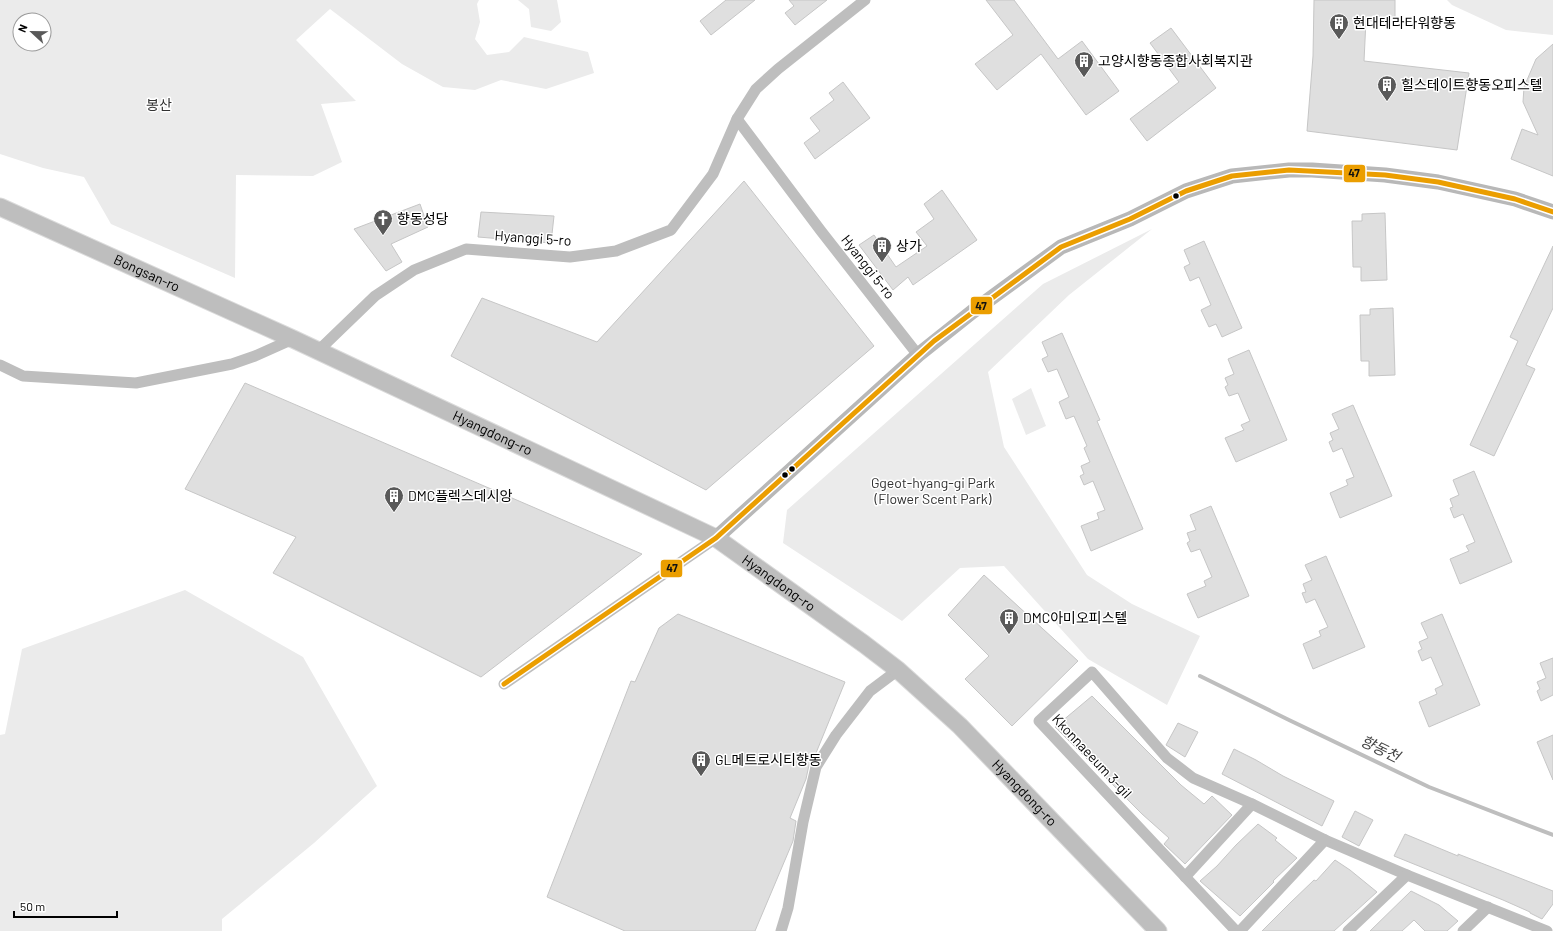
<svg xmlns="http://www.w3.org/2000/svg" width="1553" height="931" viewBox="0 0 1553 931" font-family="Barlow,'Noto Sans KR',sans-serif">
<style>
.green{fill:#ebebeb;fill-rule:evenodd}
.lines{fill:none;stroke-linecap:round;stroke-linejoin:round}
.stream{stroke:#bebebe;stroke-width:4}
.building{fill:#dfdfdf;stroke:#c6c6c6}
.primary-casing{stroke:#dbdbdb;stroke-width:19}
.minor{stroke:#bebebe;stroke-width:11}
.secondary{stroke:#b8b8b8;stroke-width:15}
.primary{stroke:#bebebe;stroke-width:17}
.bus-1-casing{stroke:#fff;stroke-width:8}
.bus-1{stroke:#eb9e00;stroke-width:5}
.bus-dot{fill:#000;stroke:#fff;stroke-width:1.5}
.labels{text-anchor:middle;stroke-width:3;stroke-linejoin:round;paint-order:stroke}
.poi-label{font-size:14px;fill:#000;stroke:#fff;text-anchor:start}
.park-label{font-size:14px;fill:#323232;stroke:#fff}
.street-label{font-size:14px;fill:#000;stroke:#fff}
.water-label{font-size:15px;font-style:italic;fill:#434343;stroke:#fff}
.line-badge{stroke:#fff;stroke-width:1.5}
.pale-badge-label{font-size:11px;text-anchor:middle;font-weight:bold;fill:#111}
</style>
<rect width="100%" height="100%" fill="#fff"/>
<!-- green -->
<g class="green">
<path d="M 0,0 L 479,0 L 477,4 L 480,22 L 475,39 L 487,55 L 509,52 L 524,37 L 588,52 L 594,73 L 546,89 L 501,80 L 475,90 L 443,87 L 402,64 L 330,9 L 296,40 L 356,101 L 321,104 L 342,162 L 313,176 L 236,175 L 235,278 L 111,224 L 84,177 L 43,168 L 0,154 ZM 20,20 L 44,20 L 44,44 L 20,44 Z"/>
<polygon points="518,0 557,0 561,22 551,31 531,27 529,9"/>
<polygon points="1447,0 1553,0 1553,35 1506,30 1452,5"/>
<polygon points="1152,229 1069,295 988,372 1004,447 1087,575 1132,604 1200,636 1167,705 1088,659 1004,566 960,568 902,621 783,543 787,510 1043,284"/>
<polygon points="1031,388 1046,426 1026,435 1012,399"/>
<polygon points="185,590 303,657 377,786 314,843 222,919 222,931 0,931 0,735 5,734 22,649"/>
</g>
<g class="lines">
<!-- stream -->
<polyline class="stream" points="1200,676 1289,720 1429,787 1553,835"/>
</g>
<!-- building -->
<g class="building">
<polygon points="726,0 755,0 711,35 700,21"/>
<polygon points="789,0 827,0 795,25 785,13 794,6"/>
<polygon points="986,0 1014,0 1058,59 1082,41 1119,91 1086,115 1041,54 997,90 975,64 1013,35"/>
<polygon points="1314,0 1395,0 1395,24 1366,20 1364,61 1469,73 1457,150 1307,131 1313,56"/>
<polygon points="1171,28 1216,88 1147,141 1130,119 1179,82 1150,43"/>
<polygon points="1553,44 1553,176 1511,159 1522,129 1538,135 1523,102 1524,87 1536,59"/>
<polygon points="843,82 870,118 815,159 804,143 820,131 810,118 834,100 829,93"/>
<polygon points="744,181 874,346 706,490 451,356 482,298 597,342"/>
<polygon points="942,190 977,240 913,285 908,277 893,290 859,245 874,235 896,267 927,246 916,232 934,219 924,204"/>
<polygon points="420,204 428,227 391,244 402,262 386,271 354,229"/>
<polygon points="481,212 554,216 551,243 478,237"/>
<polygon points="1385,213 1387,280 1361,281 1361,267 1353,267 1352,221 1362,221 1362,214"/>
<polygon points="1204,241 1242,328 1222,337 1216,324 1209,327 1201,310 1211,305 1199,277 1190,281 1184,267 1190,264 1184,250"/>
<polygon points="1553,246 1553,308 1526,365 1535,369 1494,456 1470,445 1518,341 1510,337"/>
<polygon points="1393,308 1395,375 1369,376 1369,361 1361,361 1360,315 1370,315 1370,309"/>
<polygon points="1062,333 1100,420 1097,421 1143,529 1091,551 1081,526 1099,519 1097,513 1105,510 1093,481 1084,485 1080,476 1084,474 1081,466 1090,462 1084,448 1087,446 1074,416 1066,419 1059,402 1069,397 1057,369 1048,372 1042,359 1048,356 1042,342"/>
<polygon points="1249,350 1287,440 1236,462 1225,438 1244,430 1241,425 1250,421 1238,393 1229,396 1225,387 1228,385 1225,378 1234,374 1228,359"/>
<polygon points="245,383 642,554 481,677 273,573 296,537 185,489"/>
<polygon points="1353,405 1392,496 1340,518 1330,493 1348,485 1346,480 1354,477 1342,448 1333,452 1329,442 1333,440 1330,433 1339,429 1332,414"/>
<polygon points="1474,471 1512,562 1460,584 1450,559 1469,551 1466,546 1475,542 1463,514 1454,518 1450,508 1453,507 1450,499 1459,495 1453,480"/>
<polygon points="1211,506 1249,596 1198,618 1187,594 1206,586 1204,581 1212,577 1200,549 1191,552 1187,543 1190,541 1187,533 1196,530 1190,515"/>
<polygon points="1326,556 1365,647 1313,669 1303,644 1321,636 1319,631 1328,627 1315,599 1306,603 1302,593 1306,592 1303,584 1312,580 1305,565"/>
<polygon points="984,575 1078,661 1012,726 965,679 989,656 948,615"/>
<polygon points="678,614 845,682 816,753 809,765 806,779 790,818 796,821 793,841 755,931 625,931 547,897 631,681 635,682 659,628"/>
<polygon points="1442,614 1480,705 1429,727 1419,702 1437,694 1435,689 1443,685 1431,657 1422,661 1418,651 1422,649 1419,642 1428,638 1421,623"/>
<polygon points="1553,658 1553,695 1541,701 1537,691 1540,689 1537,682 1546,678 1540,663"/>
<polygon points="1092,696 1181,785 1204,804 1212,796 1232,815 1185,864 1164,844 1169,838 1142,814 1055,727"/>
<polygon points="1178,723 1198,732 1185,757 1166,745"/>
<polygon points="1553,735 1553,780 1537,742"/>
<polygon points="1234,749 1256,760 1283,776 1334,801 1322,826 1222,774"/>
<polygon points="1355,811 1373,820 1359,846 1342,837"/>
<polygon points="1258,824 1277,838 1275,840 1297,858 1273,881 1274,882 1240,916 1200,881 1217,866 1236,845"/>
<polygon points="1405,834 1458,856 1458,854 1553,891 1553,904 1542,919 1530,913 1530,912 1503,900 1394,856"/>
<polygon points="1335,860 1350,870 1377,892 1334,931 1262,931 1290,903 1314,880 1316,881"/>
<polygon points="1411,891 1439,905 1458,921 1447,931 1425,931 1414,920 1402,931 1370,931"/>
</g>
<g class="lines">
<!-- primary casing -->
<g class="primary-casing">
<g id="primary">
<path id="s1" d="M 0,207 L 293,339 L 716,538 L 864,644 L 898,670 L 960,726 L 1158,931"/>
</g>
</g>
<!-- minor -->
<g class="minor">
<polyline points="737,119 821,231 918,355"/>
<polyline points="318,351 375,296 414,270 466,249 570,257 616,251 671,230 713,174 737,119 756,89 778,69 865,0"/>
<polyline points="0,365 23,376 136,383 232,364 255,356 293,339"/>
<polyline points="504,684 716,538"/>
<polyline points="1185,877 1252,804"/>
<polyline points="781,931 788,908 803,822 816,767 836,735 870,691 898,670"/>
<polyline points="1236,931 1039,721 1092,672 1167,758 1193,778 1252,804 1325,840 1407,875 1547,931"/>
<polyline points="1240,931 1325,840"/>
<polyline points="1348,931 1407,875"/>
<polyline points="1463,931 1488,907"/>
</g>
<!-- secondary -->
<polyline class="secondary" points="716,538 918,355 972,312 1061,247 1130,219 1186,191 1232,176 1289,170 1312,170 1385,175 1438,182 1515,199 1553,212"/>
<!-- primary -->
<use href="#primary" class="primary"/>
<!-- bus-1 casing -->
<g class="bus-1-casing">
<polyline id="bus-1" points="504,684 716,538 934,341 1061,247 1130,219 1186,191 1232,176 1289,170 1385,175 1438,182 1515,199 1553,212"/>
</g>
<!-- bus-1 -->
<use href="#bus-1" class="bus-1"/>
</g>
<!-- icons -->
<defs>
<g id="building-pin" transform="scale(1)"><path d="M0 17L-7.5 6A9.5 9.5 0 1 1 7.5 6Z" fill="#595959" stroke="#fff"/><path d="M-4-6H4V6H1V3H-1V6H-4ZM-2.5-4.3h1.7v1.8h-1.7ZM.8-4.3h1.7v1.8H.8ZM-2.5-1h1.7V.8h-1.7ZM.8-1h1.7V.8H.8Z" fill="#fff"/></g>
<g id="church-pin" transform="scale(1)"><path d="M0 17L-7.5 6A9.5 9.5 0 1 1 7.5 6Z" fill="#595959" stroke="#fff"/><path d="M-1.2-6h2.4v3.5h3.3v2.4h-3.3V6h-2.4V-.1h-3.3v-2.4h3.3Z" fill="#fff"/></g>
</defs>
<g fill-rule="evenodd">
<use href="#building-pin" x="1339" y="23"/>
<use href="#building-pin" x="1084" y="61"/>
<use href="#building-pin" x="1387" y="85"/>
<use href="#church-pin" x="383" y="219"/>
<use href="#building-pin" x="882" y="246"/>
<use href="#building-pin" x="394" y="496"/>
<use href="#building-pin" x="1009" y="618"/>
<use href="#building-pin" x="701" y="760"/>
</g>
<!-- markers -->
<g class="bus-dot">
<circle cx="1176" cy="196" r="3.5"/>
<circle cx="792" cy="469" r="3.5"/>
<circle cx="785" cy="475" r="3.5"/>
</g>
<g class="labels">
<!-- poi labels -->
<g class="poi-label">
<text x="1353" y="28">현대테라타워향동</text>
<text x="1098" y="66">고양시향동종합사회복지관</text>
<text x="1401" y="90">힐스테이트향동오피스텔</text>
<text x="397" y="224">향동성당</text>
<text x="896" y="251">상가</text>
<text x="408" y="501">DMC플렉스데시앙</text>
<text x="1023" y="623">DMC아미오피스텔</text>
<text x="715" y="765">GL메트로시티향동</text>
</g>
<!-- park labels -->
<g class="park-label">
<text x="159" y="110">봉산</text>
<text x="933" y="488">Ggeot-hyang-gi Park<tspan x="933" dy="16">(Flower Scent Park)</tspan></text>
</g>
<!-- street labels -->
<g class="street-label">
<text transform="translate(533 238) rotate(4)" y="5">Hyanggi 5-ro</text>
<text transform="translate(868 267) rotate(52)" y="5">Hyanggi 5-ro</text>
<text dy="5" stroke="none"><textPath href="#s1" startOffset="161">Bongsan-ro</textPath></text>
<text dy="5" stroke="none"><textPath href="#s1" startOffset="542">Hyangdong-ro</textPath></text>
<text dy="5" stroke="none"><textPath href="#s1" startOffset="866">Hyangdong-ro</textPath></text>
<text transform="translate(1092 756) rotate(47)" y="5">Kkonnaeeum 3-gil</text>
<text dy="5" stroke="none"><textPath href="#s1" startOffset="1190">Hyangdong-ro</textPath></text>
</g>
<!-- water labels -->
<g class="water-label">
<text transform="translate(1380 749) rotate(26)" y="5">향동천</text>
</g>
</g>
<g class="line-badge">
<rect x="1343" y="164" width="23" height="19" rx="4" fill="#eb9e00"/>
<rect x="970" y="296" width="23" height="19" rx="4" fill="#eb9e00"/>
<rect x="660" y="559" width="23" height="19" rx="4" fill="#eb9e00"/>
</g>
<g class="pale-badge-label">
<text x="1354" y="177">47</text>
<text x="981" y="310">47</text>
<text x="672" y="572">47</text>
</g>
<!-- north arrow -->
<g transform="translate(32 32) rotate(292)"><circle r="19" fill="#ffffff" stroke="#999999"/>
<path d="M0-3L7 15L0 10L-7 15Z" fill="#595959"/>
<text y="-6" font-size="11" font-weight="bold" text-anchor="middle" fill="#000000">N</text>
</g>
<!-- scale -->
<path d="M14 911v6h103v-6" fill="none" stroke="#000000" stroke-width="2"/>
<text x="20" y="911" font-size="12" fill="#000000" stroke="#ffffff" stroke-width="3" paint-order="stroke">50 m</text>
</svg>
